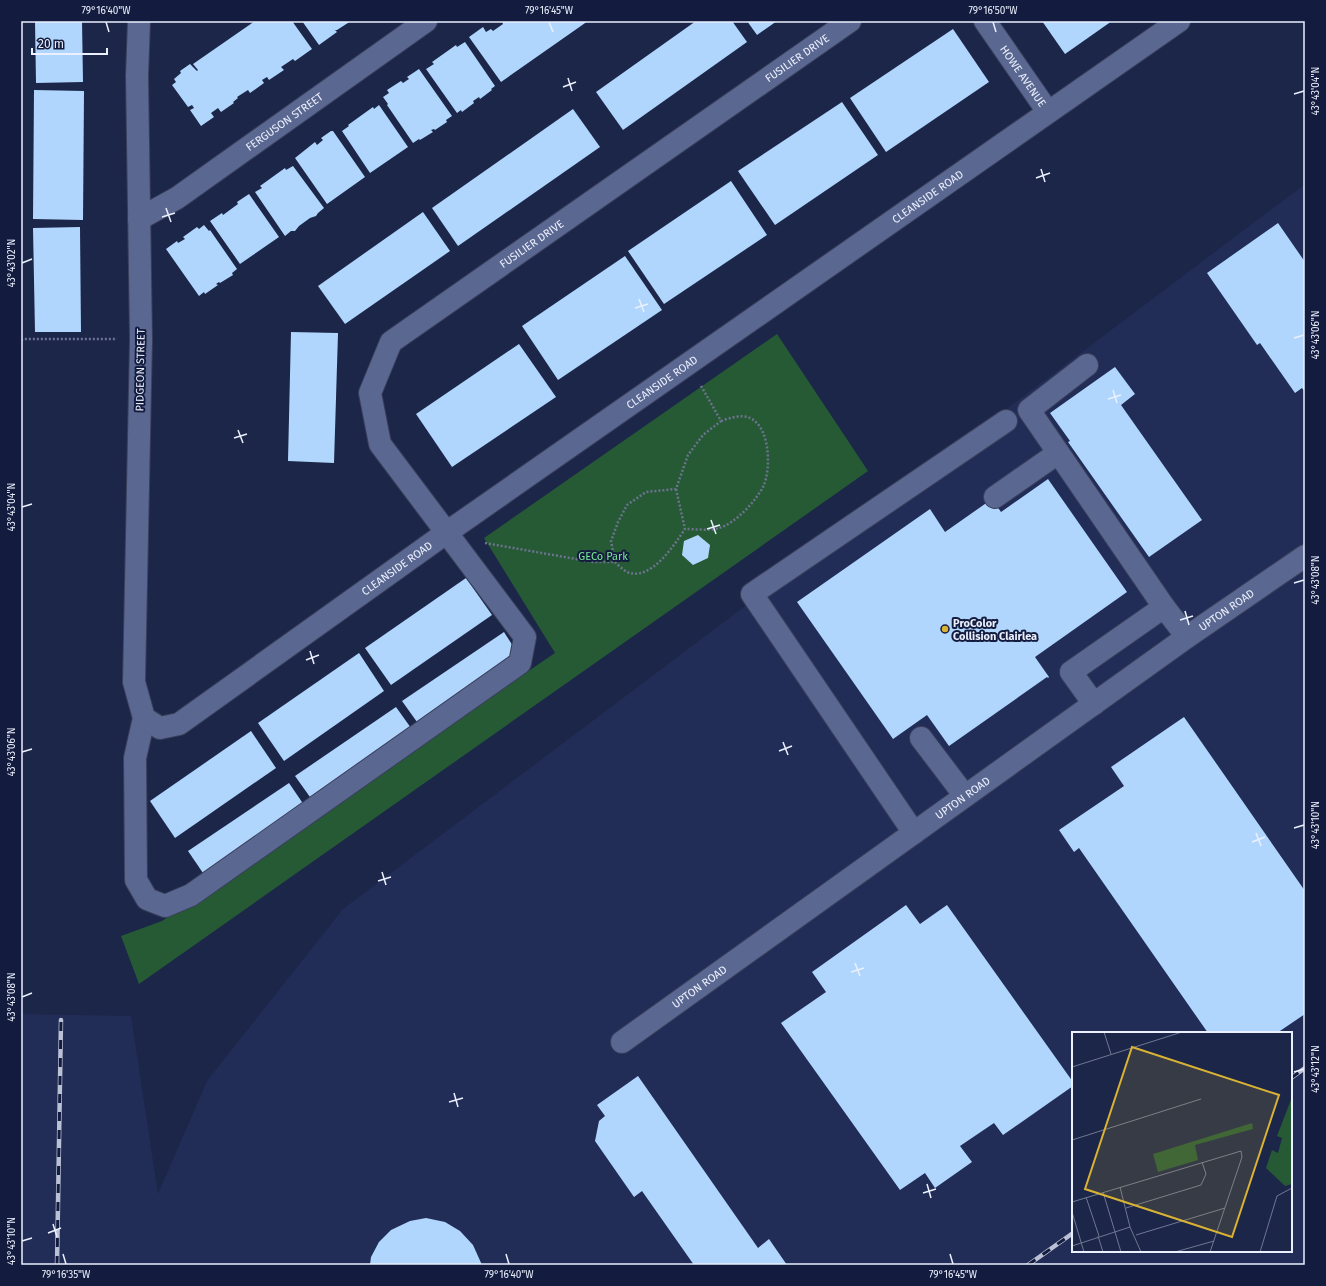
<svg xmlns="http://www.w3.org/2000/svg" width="1326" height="1286" viewBox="0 0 1326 1286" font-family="'Fira Sans',sans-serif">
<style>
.built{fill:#222d57;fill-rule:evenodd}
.green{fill:#265a35}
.building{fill:#b1d6fd}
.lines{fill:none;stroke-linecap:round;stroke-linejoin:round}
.minor-casing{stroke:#393f5c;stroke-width:24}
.path{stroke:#6b738e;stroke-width:2.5;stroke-dasharray:2 2;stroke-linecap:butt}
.minor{stroke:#5a6790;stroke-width:22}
.rail-casing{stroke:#bbc1d4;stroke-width:4.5}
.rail{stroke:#131c3e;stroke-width:3;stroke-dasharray:9;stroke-linecap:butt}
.ticks{fill:none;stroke:#ebf0fe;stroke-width:1.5}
.poi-dot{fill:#dab333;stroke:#131c3e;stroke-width:1.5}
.labels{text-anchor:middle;stroke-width:4;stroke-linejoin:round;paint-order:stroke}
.street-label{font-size:11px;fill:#ebf0fe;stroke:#131c3e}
.park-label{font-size:11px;fill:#77e695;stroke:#131c3e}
.poi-label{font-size:11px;font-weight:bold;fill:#ebf0fe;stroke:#131c3e;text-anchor:start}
.inset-road{fill:none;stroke:#6f7791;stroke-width:1}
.view{fill:#dab333;fill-opacity:0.15;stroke:#dab333;stroke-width:2}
.inset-edge{fill:none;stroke:#ebf0fe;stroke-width:2}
.neatline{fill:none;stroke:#ebf0fe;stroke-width:1.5}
.ticks-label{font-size:10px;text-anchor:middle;fill:#ebf0fe}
</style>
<rect width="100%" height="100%" fill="#1c2649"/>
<!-- built -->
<path class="built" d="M 1305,184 L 1305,1265 L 21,1265 L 21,1014 L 131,1016 L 158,1194 L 207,1081 L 343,909 ZM 1073,1033 L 1291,1033 L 1291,1251 L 1073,1251 Z"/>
<!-- green -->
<polygon class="green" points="777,334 868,471 139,984 121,936 162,921 555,653 484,538"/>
<!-- building -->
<g class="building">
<polygon points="35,21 82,21 83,82 36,83"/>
<polygon points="255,21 292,21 312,49 295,61 293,59 281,67 284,70 269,80 267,77 262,80 264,83 250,93 248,90 237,97 238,98 233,102 234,103 221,112 218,108 211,113 214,117 201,126 190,110 194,108 192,105 188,107 172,85 176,82 174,79 181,73 180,71 190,64 197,71 198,70 193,64"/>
<polygon points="302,21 351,21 337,30 335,30 337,32 319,45"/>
<polygon points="502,21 588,21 501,82 469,37 483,27 486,32 491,29 493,31 503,24"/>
<polygon points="696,21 732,21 747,42 623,130 596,92"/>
<polygon points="747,21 777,21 757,35"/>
<polygon points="1042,21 1112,21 1065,54"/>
<polygon points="953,29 989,82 886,152 850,98"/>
<polygon points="465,42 495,86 491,89 492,90 480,99 479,97 473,101 474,103 462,112 461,110 457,113 426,69 434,64 432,62 456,45 457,47"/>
<polygon points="419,69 452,116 446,120 447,122 435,130 434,129 431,130 433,132 420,140 419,139 413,143 387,105 388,104 383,97 389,93 387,90 401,81 403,83 409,79 407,77"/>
<polygon points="34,90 84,91 83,220 33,219"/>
<polygon points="842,102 878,155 775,225 738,171"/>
<polygon points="379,105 408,147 370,173 342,131 349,126 348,125 373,107 374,109"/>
<polygon points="573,109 600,147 458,246 432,208"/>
<polygon points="331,131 333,131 365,177 327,204 295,158 315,142 317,145 323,140 321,138"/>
<polygon points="293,166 324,208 318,213 316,216 310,218 299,226 295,231 291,231 285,236 255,192 262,188 260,186 285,168 286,170"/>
<polygon points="731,181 767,235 664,304 628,251"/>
<polygon points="249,194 279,237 240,264 210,221 222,213 223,215 238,204 237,202"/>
<polygon points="423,212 450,251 345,324 318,286"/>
<polygon points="1278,223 1305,262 1305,392 1302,388 1295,393 1260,343 1257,345 1207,273"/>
<polygon points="204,225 209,231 210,230 237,269 232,273 233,275 220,283 219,282 216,284 218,285 205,294 204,292 199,296 166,249 177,241 178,243 185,239 183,237 197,227 199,229"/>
<polygon points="80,227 81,332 35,332 33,228"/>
<polygon points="625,256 662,310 558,380 522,326"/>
<polygon points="291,332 338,333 334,463 288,461"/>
<polygon points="519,344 556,397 452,467 416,414"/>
<polygon points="1115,367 1135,394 1121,405 1202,520 1149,557 1068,442 1070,441 1050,413"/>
<polygon points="1048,479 1127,592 1035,657 1049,677 1048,678 1047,677 949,746 927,715 893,739 797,602 930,509 945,532 992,499 1001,512"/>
<polygon points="698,535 710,545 708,558 693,565 682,555 684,541"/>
<polygon points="466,578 492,615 391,685 365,648"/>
<polygon points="504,632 518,654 417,722 402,701"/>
<polygon points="359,653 384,691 284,761 258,723"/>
<polygon points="396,707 411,728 310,797 295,776"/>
<polygon points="1184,717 1305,891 1305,1014 1277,1033 1208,1033 1079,848 1074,852 1059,830 1124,786 1111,767"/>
<polygon points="251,731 276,768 175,838 150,801"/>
<polygon points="289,783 304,805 203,873 188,851"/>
<polygon points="906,905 920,924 947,905 1073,1082 1073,1086 1003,1135 994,1123 960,1146 972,1162 935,1188 925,1173 900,1190 781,1023 826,992 812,972"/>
<polygon points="638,1076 758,1248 769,1239 787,1265 694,1265 642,1191 634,1197 595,1141 599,1121 605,1116 597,1105"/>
<polygon points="426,1218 445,1222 460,1231 473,1245 482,1265 370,1265 371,1257 379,1242 391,1230 410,1221"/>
</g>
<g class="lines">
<!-- minor casing -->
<g class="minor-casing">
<g id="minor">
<path id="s1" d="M 139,21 L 137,76 L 141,339 L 134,682 L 144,718 L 135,758 L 136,880 L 147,899 L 165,906 L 191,895 L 520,663 L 525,637 L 380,444 L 370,393 L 391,342 L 850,21"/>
<path id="s2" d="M 985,21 L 1048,112"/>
<path id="s3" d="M 139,219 L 177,198 L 426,21"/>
<polyline points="1087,365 1029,410 1164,607"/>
<polyline points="995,497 1058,453"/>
<polyline points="1094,704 1071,672 1164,607 1187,637"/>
<path id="s4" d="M 144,718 L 160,728 L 179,724 L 446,533 L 1179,21"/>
<polyline points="921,738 965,796"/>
<polyline points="914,833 752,594 1006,421"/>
<path id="s5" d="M 622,1042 L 1187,637 L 1305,556"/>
</g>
</g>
<!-- path -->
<g class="path">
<polyline points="21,340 24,339 117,339"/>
<polyline points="676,489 685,529"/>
<polyline points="485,543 593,562 615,562 611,541 618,522 627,505 646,492 676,489 688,455 703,435 721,421 700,384"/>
<path d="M 615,562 C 618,565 623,570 627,572 C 651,582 674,545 685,529 C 695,529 710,531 719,528 C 735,524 757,500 764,485 C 771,467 770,427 750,418 C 742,414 729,418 721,421"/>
</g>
<!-- minor -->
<use href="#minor" class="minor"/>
<!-- rail casing -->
<g class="rail-casing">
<g id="rail">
<polyline points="1291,1078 1305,1068"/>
<polyline points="57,1265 61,1020"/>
<polyline points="1028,1265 1073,1233"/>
</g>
</g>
<!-- rail -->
<use href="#rail" class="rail"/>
</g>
<!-- ticks -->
<path class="ticks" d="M 106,22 L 109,32M 549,22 L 553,32M 993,22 L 996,32M 568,78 L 572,91M 563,87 L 576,82M 1294,94 L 1304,91M 1041,169 L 1045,182M 1036,178 L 1050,173M 166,208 L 171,222M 162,217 L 175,213M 22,263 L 32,259M 639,299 L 644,312M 635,308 L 648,304M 1294,338 L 1304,335M 1113,390 L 1117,403M 1108,399 L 1121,395M 238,430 L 243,443M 234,438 L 247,434M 22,507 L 32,504M 711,520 L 716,534M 707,529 L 720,525M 1294,583 L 1304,580M 1185,611 L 1189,625M 1180,620 L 1193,616M 310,651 L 314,664M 306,660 L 319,655M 783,742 L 788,755M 779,751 L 792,746M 22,752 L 32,749M 1294,828 L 1304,825M 1256,833 L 1261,846M 1252,842 L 1265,837M 382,872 L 386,885M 378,881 L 391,877M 855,963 L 860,976M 851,972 L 864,968M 22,997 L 32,993M 1294,1072 L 1304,1069M 454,1093 L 458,1107M 449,1102 L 463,1098M 927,1184 L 931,1198M 923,1193 L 936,1189M 53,1224 L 57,1237M 48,1233 L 61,1228M 22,1241 L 32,1238M 63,1254 L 66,1264M 506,1254 L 509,1264M 950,1254 L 953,1264"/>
<!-- markers -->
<circle class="poi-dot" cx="945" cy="629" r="4"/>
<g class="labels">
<!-- street labels -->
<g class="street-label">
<text dy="4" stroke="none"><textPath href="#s1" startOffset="2204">FUSILIER DRIVE</textPath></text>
<text dy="4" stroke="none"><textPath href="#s2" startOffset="67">HOWE AVENUE</textPath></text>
<text dy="4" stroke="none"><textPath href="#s3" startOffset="175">FERGUSON STREET</textPath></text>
<text dy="4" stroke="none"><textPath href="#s4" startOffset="954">CLEANSIDE ROAD</textPath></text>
<text dy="4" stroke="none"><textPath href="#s1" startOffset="1880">FUSILIER DRIVE</textPath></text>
<text transform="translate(140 370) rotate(-89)" y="4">PIDGEON STREET</text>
<text dy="4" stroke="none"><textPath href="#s4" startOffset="630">CLEANSIDE ROAD</textPath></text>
<text dy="4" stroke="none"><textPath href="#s4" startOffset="306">CLEANSIDE ROAD</textPath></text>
<text dy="4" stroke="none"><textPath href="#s5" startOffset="743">UPTON ROAD</textPath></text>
<text dy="4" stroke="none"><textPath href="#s5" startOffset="419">UPTON ROAD</textPath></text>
<text dy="4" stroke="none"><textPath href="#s5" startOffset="95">UPTON ROAD</textPath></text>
</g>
<!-- park labels -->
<g class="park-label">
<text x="603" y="560">GECo Park</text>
</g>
<!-- poi labels -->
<g class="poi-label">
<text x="953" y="627">ProColor<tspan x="953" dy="13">Collision Clairlea</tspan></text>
</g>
</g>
<!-- overview -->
<g transform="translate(1072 1032)">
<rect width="220" height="220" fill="#1c2649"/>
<path d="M 220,65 L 220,152 L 213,154 L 194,136 L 200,118 L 206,121 L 210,106 L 205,104 ZM 180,91 L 181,97 L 123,113 L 126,128 L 86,140 L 81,122 Z" fill="#265a35"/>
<path class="inset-road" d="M 32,0 L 39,22M 0,35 L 110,0M 0,108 L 129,67M 48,155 L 58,195M 31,160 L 49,220M 14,165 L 27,204M 0,170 L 169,119 L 170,125 L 138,220M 54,176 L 129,153 L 134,142 L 130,130M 0,180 L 12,220M 64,203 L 153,176M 26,204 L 31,220M 0,214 L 58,195 L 69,220M 103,220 L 142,209M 188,220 L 205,164 L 220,156"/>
<path class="view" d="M 60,15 L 207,63 L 160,205 L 13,157 Z"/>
<rect width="220" height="220" class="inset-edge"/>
</g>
<!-- border -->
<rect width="1326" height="1286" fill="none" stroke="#131c3e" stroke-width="44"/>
<!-- scale -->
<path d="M32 48v6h75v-6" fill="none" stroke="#ebf0fe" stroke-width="2"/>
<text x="38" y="48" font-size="12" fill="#ebf0fe" stroke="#131c3e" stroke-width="3" paint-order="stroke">20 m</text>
<rect x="22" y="22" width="1282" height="1242" class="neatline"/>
<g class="ticks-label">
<text x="106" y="14">79°16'40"W</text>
<text x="549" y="14">79°16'45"W</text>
<text x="993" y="14">79°16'50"W</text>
<text transform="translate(1315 91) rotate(-90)" y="4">43°43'04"N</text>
<text transform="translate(11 263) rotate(-90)" y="4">43°43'02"N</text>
<text transform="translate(1315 335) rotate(-90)" y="4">43°43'06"N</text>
<text transform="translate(11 507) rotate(-90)" y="4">43°43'04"N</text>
<text transform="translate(1315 580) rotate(-90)" y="4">43°43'08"N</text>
<text transform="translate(11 752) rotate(-90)" y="4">43°43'06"N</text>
<text transform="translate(1315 825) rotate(-90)" y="4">43°43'10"N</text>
<text transform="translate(11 997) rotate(-90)" y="4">43°43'08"N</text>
<text transform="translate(1315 1069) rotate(-90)" y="4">43°43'12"N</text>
<text transform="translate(11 1241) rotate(-90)" y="4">43°43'10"N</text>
<text x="66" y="1278">79°16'35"W</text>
<text x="509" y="1278">79°16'40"W</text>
<text x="953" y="1278">79°16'45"W</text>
</g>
</svg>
